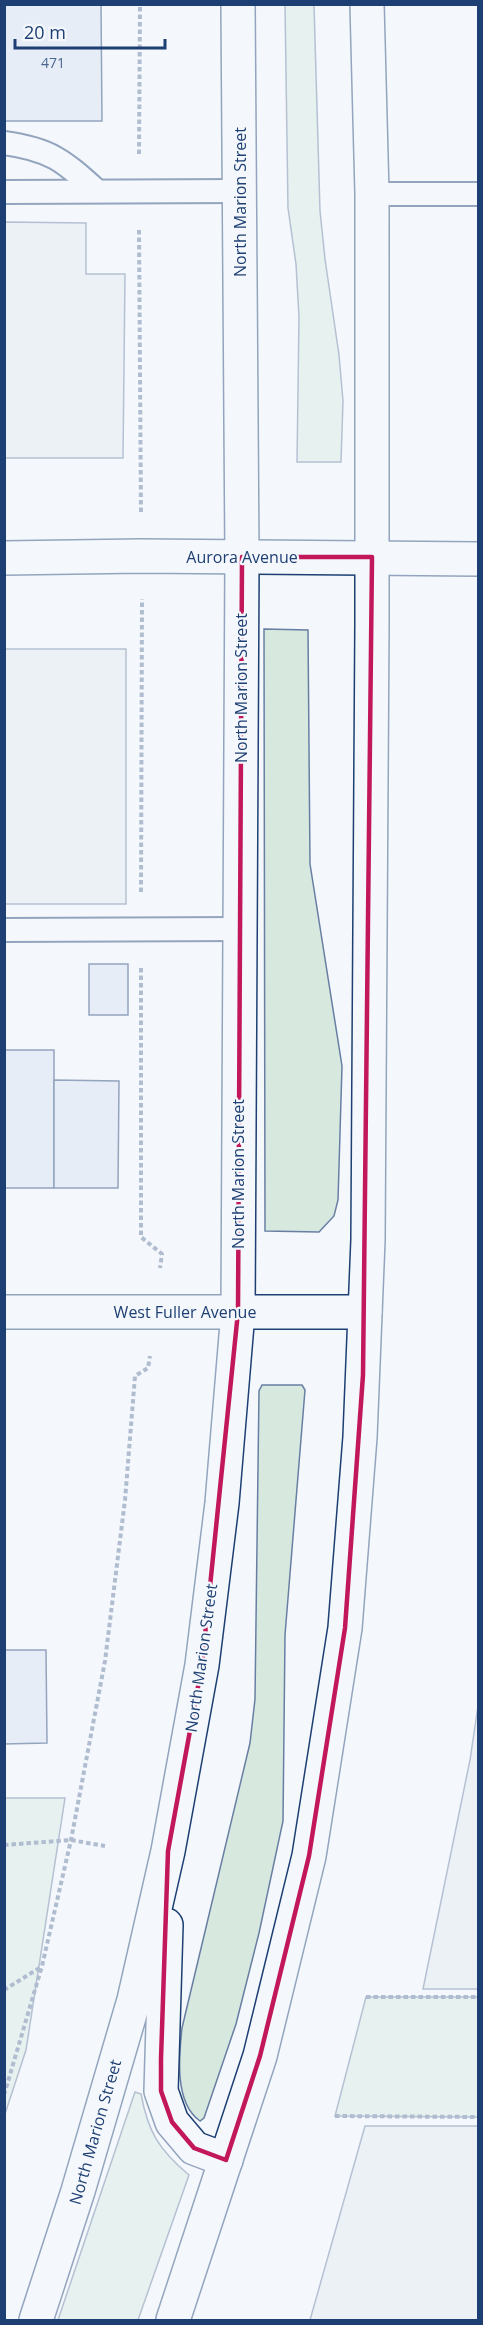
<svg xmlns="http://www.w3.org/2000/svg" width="483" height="2325" viewBox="0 0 483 2325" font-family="'Open Sans',sans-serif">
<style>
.green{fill:#d7e8df;stroke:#687fa3;stroke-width:1.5}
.parking{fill:#e3e8f0;stroke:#687fa3;stroke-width:1.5}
.building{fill:#d5e0f0;stroke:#1d3f73;stroke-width:1.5}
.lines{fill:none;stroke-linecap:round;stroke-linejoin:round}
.lane-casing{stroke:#1d3f73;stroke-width:26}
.street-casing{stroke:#1d3f73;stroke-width:36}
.secondary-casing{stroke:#1d3f73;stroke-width:36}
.path{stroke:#5e769c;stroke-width:4;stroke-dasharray:4.5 3;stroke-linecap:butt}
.lane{stroke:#f4f7fb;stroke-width:22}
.street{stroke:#f4f7fb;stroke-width:33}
.secondary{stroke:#f4f7fb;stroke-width:33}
.marked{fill:none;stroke:#c2185b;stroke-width:4.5;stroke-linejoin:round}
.labels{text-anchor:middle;stroke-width:4.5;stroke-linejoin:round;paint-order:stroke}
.number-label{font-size:14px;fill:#4b6792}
.street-label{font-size:16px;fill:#1d3f73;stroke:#f4f7fb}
</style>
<rect width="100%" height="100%" fill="#f4f7fb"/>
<!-- green -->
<g class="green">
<polygon points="285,5 314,5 320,211 325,259 339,355 343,401 341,462 297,462 299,317 296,264 288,208"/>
<polygon points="264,629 308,630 310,864 342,1066 338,1200 334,1216 319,1232 265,1231"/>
<path d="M 262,1385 L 302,1385 L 305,1390 L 285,1635 L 283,1821 L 259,1933 L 236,2024 L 204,2118 L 200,2121 C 174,2103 179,2055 182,2028 L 250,1743 L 255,1699 L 259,1391 Z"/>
<polygon points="5,1798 65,1798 26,2050 5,2114"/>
<polygon points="366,1997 478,1997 478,2117 335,2116"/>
<path d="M 135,2092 L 141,2094 C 148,2132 159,2150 189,2175 L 138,2320 L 58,2320 Z"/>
</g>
<!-- parking -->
<g class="parking">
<polygon points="5,222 86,223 86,274 125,274 123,458 5,458"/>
<rect x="5" y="649" width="121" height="255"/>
<polygon points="478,1706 478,1989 423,1989 470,1760"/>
<polygon points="365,2126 478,2126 478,2320 310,2320"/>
</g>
<!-- building -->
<g class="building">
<polygon points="4,4 101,4 102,121 4,121"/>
<rect x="89" y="964" width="39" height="51"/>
<rect x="4" y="1050" width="50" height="138"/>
<polygon points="54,1080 119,1081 118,1188 54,1188"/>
<polygon points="4,1650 46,1650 47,1743 4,1744"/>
</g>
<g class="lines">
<!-- lane casing -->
<g class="lane-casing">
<g id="lane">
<path d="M 4,143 C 50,149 64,161 97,191"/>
<polyline points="4,192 240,191"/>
<polyline points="372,194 478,194"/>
<polyline points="4,930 239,929"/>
</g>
</g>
<!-- street casing -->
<g class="street-casing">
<g id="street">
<polyline points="4,558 141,556 478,559"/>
<polyline points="4,1312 365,1312"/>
</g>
</g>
<!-- secondary casing -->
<g class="secondary-casing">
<g id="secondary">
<polyline points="166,1925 161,2091 172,2122 194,2148 226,2160"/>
<polyline points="36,2320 78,2191 134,2000 168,1851 202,1665 222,1503 238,1312 242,557 238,4"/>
<polyline points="173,2320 260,2056 309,1856 345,1628 360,1437 368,1240 372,624 372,194 367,4"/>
</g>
</g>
<!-- path -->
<g class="path">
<polyline points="139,154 140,4"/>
<polyline points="139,230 141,514"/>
<polyline points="141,892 142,599"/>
<polyline points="141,968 141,1237 162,1254 160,1268"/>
<polyline points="4,1845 71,1840 105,1846"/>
<polyline points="4,1990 41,1967"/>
<polyline points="366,1997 478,1997"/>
<polyline points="4,2095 42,1966 71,1840 105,1661 125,1500 135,1376 148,1368 150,1356"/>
<polyline points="335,2116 478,2117"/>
</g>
<!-- lane -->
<use href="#lane" class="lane"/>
<!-- street -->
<use href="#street" class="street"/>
<!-- secondary -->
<use href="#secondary" class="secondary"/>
</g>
<!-- marked area -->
<path d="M0 0H483V2325H0ZM 242,557 L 372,557 L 363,1375 L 345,1628 L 309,1856 L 260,2056 L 226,2160 L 194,2148 L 172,2122 L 161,2091 L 161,2059 L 168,1851 L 202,1665 L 238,1312 Z" fill="#f4f7fb" fill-opacity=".55" fill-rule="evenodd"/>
<path class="marked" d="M 242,557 L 372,557 L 363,1375 L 345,1628 L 309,1856 L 260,2056 L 226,2160 L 194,2148 L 172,2122 L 161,2091 L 161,2059 L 168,1851 L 202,1665 L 238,1312 Z"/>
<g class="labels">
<!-- number labels -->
<g class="number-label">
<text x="53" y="68">471</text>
</g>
<!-- street labels -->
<g class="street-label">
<text transform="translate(240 202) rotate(-90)" y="6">North Marion Street</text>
<text x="242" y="563">Aurora Avenue</text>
<text transform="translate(241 688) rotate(-90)" y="6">North Marion Street</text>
<text transform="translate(238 1174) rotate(-90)" y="6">North Marion Street</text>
<text x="185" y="1318">West Fuller Avenue</text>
<text transform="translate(201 1658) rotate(-82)" y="6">North Marion Street</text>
<text transform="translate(95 2132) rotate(-74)" y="6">North Marion Street</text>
</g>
</g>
<!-- border -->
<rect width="483" height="2325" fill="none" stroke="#1d3f73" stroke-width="12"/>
<!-- scale -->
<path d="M15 39v9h150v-9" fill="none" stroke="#1d3f73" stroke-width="3"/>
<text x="24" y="39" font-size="18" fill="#1d3f73" stroke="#f4f7fb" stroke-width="4.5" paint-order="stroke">20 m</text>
</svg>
